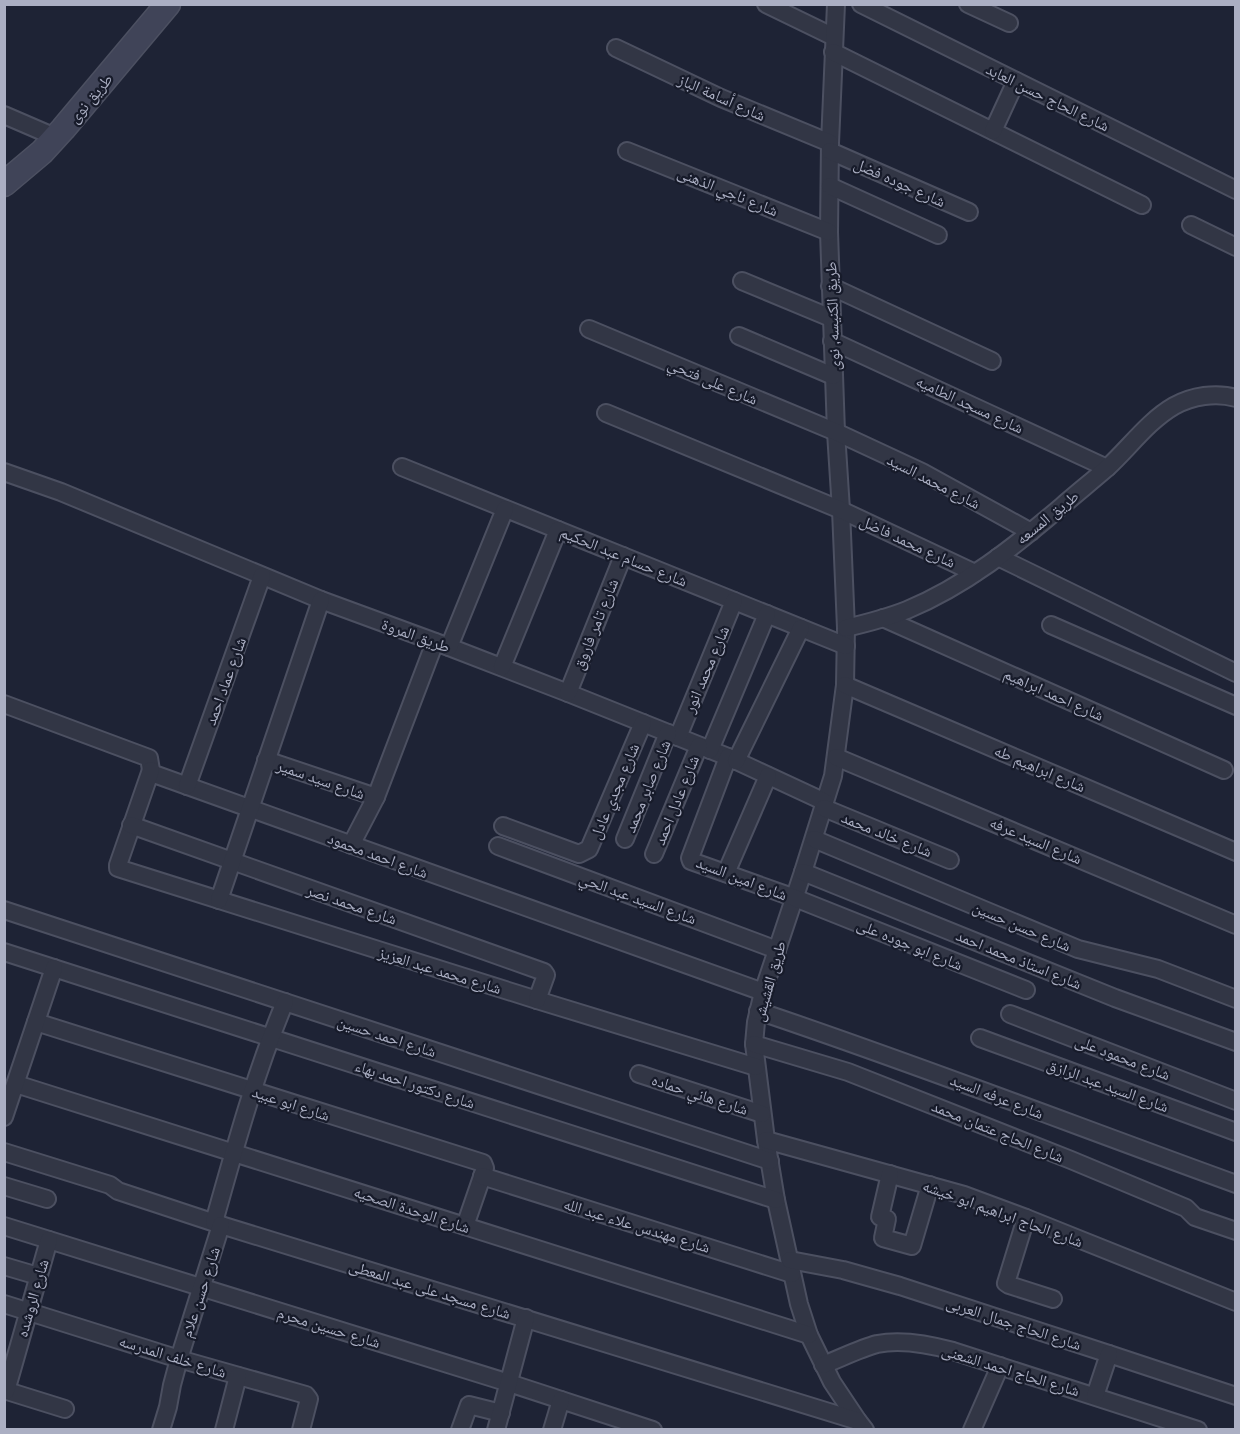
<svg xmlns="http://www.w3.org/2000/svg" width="1240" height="1434" viewBox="0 0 1240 1434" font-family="'Nunito Sans','Noto Naskh Arabic',sans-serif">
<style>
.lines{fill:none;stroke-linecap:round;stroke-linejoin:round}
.street-casing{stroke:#4c5061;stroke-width:20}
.secondary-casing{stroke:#4c5061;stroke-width:27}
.street{stroke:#323645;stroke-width:16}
.secondary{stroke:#404458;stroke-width:24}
.labels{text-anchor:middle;stroke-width:4.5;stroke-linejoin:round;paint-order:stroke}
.street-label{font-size:16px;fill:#abafc3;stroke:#171b2a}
</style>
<rect width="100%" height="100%" fill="#1e2335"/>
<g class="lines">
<!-- street casing -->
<g class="street-casing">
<g id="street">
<polyline points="766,4 834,37"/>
<polyline points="836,4 830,143 829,232 836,432 841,510 846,628 845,685 833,776 803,872 763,992 756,1022 754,1044 766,1140 776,1200 799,1304 809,1335 832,1382 858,1421 865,1430"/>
<polyline points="861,4 1236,190"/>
<polyline points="968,4 1009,23"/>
<polyline points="616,48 721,98 830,143"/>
<polyline points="833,52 1142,205"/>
<polyline points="4,115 55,137"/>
<polyline points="993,131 1016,81"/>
<polyline points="627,151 829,232"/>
<polyline points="830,151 969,212"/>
<polyline points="830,186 938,235"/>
<polyline points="1191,225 1236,247"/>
<polyline points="742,281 831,318"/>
<polyline points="830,286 992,361"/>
<polyline points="589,329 836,432 922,472 1031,532"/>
<polyline points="739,336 833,376"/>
<polyline points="832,341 1107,468"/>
<polyline points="606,413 841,510 975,573"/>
<polyline points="402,467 846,646"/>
<polyline points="4,472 61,492 321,600 449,647 568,693 728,757 825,802"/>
<polyline points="998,557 1236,673"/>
<polyline points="883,618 1224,770"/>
<polyline points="1051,625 1236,706"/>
<path d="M 846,628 C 867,623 887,618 907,610 C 965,586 1015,546 1062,506 C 1077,493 1092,481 1107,468 C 1129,448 1148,421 1174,406 C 1192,396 1216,392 1236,398"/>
<polyline points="449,647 505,509"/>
<polyline points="502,667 558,530"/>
<polyline points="845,685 1236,852"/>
<polyline points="568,693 623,556"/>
<polyline points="4,704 149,758 151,770 154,774 763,992"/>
<polyline points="678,737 734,601"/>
<polyline points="710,750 767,614"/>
<polyline points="728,757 690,858 691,861 795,898 1026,990"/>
<polyline points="836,757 1236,925"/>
<polyline points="266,760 376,797"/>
<polyline points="736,761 801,628"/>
<polyline points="151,770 118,865 118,868 121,869 537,1000 756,1067"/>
<polyline points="187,786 262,576"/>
<polyline points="824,808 950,860"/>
<polyline points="131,825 544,972 546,975 537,1000"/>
<polyline points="503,826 579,854 589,849 643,723"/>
<polyline points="625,839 668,733"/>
<polyline points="814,839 1078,949 1158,969 1236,999"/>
<polyline points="351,845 376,797 435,642"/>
<polyline points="498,846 777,950"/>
<polyline points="654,854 699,746"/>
<polyline points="803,872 1115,998 1236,1042"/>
<polyline points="726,873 768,776"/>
<polyline points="219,900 321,600"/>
<polyline points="4,910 770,1161"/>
<polyline points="4,952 776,1200"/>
<path d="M 758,1011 C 919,1065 1076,1126 1236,1184"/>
<polyline points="1010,1014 1236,1101"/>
<polyline points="36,1022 483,1163 485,1168 465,1226"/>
<polyline points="980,1038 1236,1132"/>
<polyline points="754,1044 848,1072 1071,1160 1186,1208 1195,1217 1236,1231"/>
<polyline points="639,1074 762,1114"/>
<polyline points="16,1084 809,1335"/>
<polyline points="4,1117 54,968"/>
<polyline points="766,1140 964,1195 1026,1218 1236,1302"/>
<polyline points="4,1152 110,1185 118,1191 221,1225 858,1421"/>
<polyline points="890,1174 880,1217 887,1219 883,1238 912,1246 930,1185"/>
<polyline points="482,1176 792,1274"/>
<polyline points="4,1186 47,1199"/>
<polyline points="1026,1218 1006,1283 1009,1285 1053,1299"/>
<path d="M 214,1222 C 235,1148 255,1073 285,1002"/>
<polyline points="4,1226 509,1383 653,1430"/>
<polyline points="790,1260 843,1270 900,1286 1109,1354 1236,1396"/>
<polyline points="4,1266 38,1276"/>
<polyline points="4,1304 179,1359 306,1395 309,1399 301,1430"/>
<path d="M 823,1365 C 839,1359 861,1348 877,1344 C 902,1339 928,1344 953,1351 L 1198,1430"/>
<polyline points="4,1390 65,1409"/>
<polyline points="6,1391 49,1240"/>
<polyline points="1095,1396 1109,1354"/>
<polyline points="161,1430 168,1407 172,1385 179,1359 221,1225"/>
<polyline points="224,1430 238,1376"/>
<polyline points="460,1430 469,1405 501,1413"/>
<polyline points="496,1430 526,1318"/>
<polyline points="552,1430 561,1400"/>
<polyline points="972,1430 1000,1366"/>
</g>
</g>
<!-- secondary casing -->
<g class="secondary-casing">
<polyline id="secondary" points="4,184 42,152 63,129 168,4"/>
</g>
<!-- street -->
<use href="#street" class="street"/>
<!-- secondary -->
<use href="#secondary" class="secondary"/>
</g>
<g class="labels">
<!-- street labels -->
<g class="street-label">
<text transform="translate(722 97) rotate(24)" y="6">شارع أسامة الباز</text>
<text transform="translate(1048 97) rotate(26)" y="6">شارع الحاج حسن العابد</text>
<text transform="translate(90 98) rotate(-50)" y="6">طريق نوى</text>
<text transform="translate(900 182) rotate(24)" y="6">شارع جوده فضل</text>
<text transform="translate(728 191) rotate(22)" y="6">شارع ناجي الذهنى</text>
<text transform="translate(832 316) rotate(-92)" y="6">طريق الكنيسه, نوى</text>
<text transform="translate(713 381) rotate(23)" y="6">شارع على فتحي</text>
<text transform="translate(970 404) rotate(25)" y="6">شارع مسجد الطاميه</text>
<text transform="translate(934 481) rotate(27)" y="6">شارع محمد السيد</text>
<text transform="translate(1047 517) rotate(-39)" y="6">طريق المسعه</text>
<text transform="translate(908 541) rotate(25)" y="6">شارع محمد فاضل</text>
<text transform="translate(624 556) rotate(22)" y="6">شارع حسام عبد الحكيم</text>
<text transform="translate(595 624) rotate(-68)" y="6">شارع تامر فاروق</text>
<text transform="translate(416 635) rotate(20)" y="6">طريق المروة</text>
<text transform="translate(706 669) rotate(-67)" y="6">شارع محمد انور</text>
<text transform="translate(225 681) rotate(-70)" y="6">شارع عماد احمد</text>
<text transform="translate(1054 694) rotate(24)" y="6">شارع احمد ابراهيم</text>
<text transform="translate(1040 768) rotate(23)" y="6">شارع ابراهيم طه</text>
<text transform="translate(321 779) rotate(19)" y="6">شارع سيد سمير</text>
<text transform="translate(647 786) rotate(-68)" y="6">شارع صابر محمد</text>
<text transform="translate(614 791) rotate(-67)" y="6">شارع مجدي عادل</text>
<text transform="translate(676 800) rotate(-68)" y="6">شارع عادل احمد</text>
<text transform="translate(887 834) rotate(22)" y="6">شارع خالد محمد</text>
<text transform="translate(1036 840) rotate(23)" y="6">شارع السيد عرفه</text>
<text transform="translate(378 855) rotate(20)" y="6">شارع احمد محمود</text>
<text transform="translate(742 878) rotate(21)" y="6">شارع امين السيد</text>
<text transform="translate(638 898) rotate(20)" y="6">شارع السيد عبد الحي</text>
<text transform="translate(352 904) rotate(19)" y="6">شارع محمد نصر</text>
<text transform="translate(1022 926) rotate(23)" y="6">شارع حسن حسين</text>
<text transform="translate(910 944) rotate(22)" y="6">شارع ابو جوده على</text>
<text transform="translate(1019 959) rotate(22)" y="6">شارع استاذ محمد احمد</text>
<text transform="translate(440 970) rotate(17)" y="6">شارع محمد عبد العزيز</text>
<text transform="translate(769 981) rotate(-74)" y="6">طريق القشيش</text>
<text transform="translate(387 1036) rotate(18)" y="6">شارع احمد حسين</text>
<text transform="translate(1123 1057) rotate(21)" y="6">شارع محمود على</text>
<text transform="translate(415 1084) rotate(18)" y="6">شارع دكتور احمد بهاء</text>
<text transform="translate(1108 1085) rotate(20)" y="6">شارع السيد عبد الرازق</text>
<text transform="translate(700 1094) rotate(18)" y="6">شارع هاني حماده</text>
<text transform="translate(997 1096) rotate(21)" y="6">شارع عرفه السيد</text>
<text transform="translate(291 1103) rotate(18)" y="6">شارع ابو عبيد</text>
<text transform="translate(998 1131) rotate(22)" y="6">شارع الحاج عتمان محمد</text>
<text transform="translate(412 1209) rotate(18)" y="6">شارع الوحدة الصحيه</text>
<text transform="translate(1003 1213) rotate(20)" y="6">شارع الحاج ابراهيم ابو خيشه</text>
<text transform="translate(637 1225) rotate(17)" y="6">شارع مهندس علاء عبد الله</text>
<text transform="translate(430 1289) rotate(17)" y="6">شارع مسجد على عبد المعطى</text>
<text transform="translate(200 1292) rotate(-72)" y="6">شارع حسن علام</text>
<text transform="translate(32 1298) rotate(-74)" y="6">شارع الروشده</text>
<text transform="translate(1014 1323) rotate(18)" y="6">شارع الحاج جمال العربى</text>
<text transform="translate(329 1327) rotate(17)" y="6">شارع حسين محرم</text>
<text transform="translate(173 1356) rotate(17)" y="6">شارع خلف المدرسه</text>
<text transform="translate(1011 1370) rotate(17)" y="6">شارع الحاج احمد الشعنى</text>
</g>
</g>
<!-- border -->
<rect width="1240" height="1434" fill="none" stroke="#abafc3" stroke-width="12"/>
</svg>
